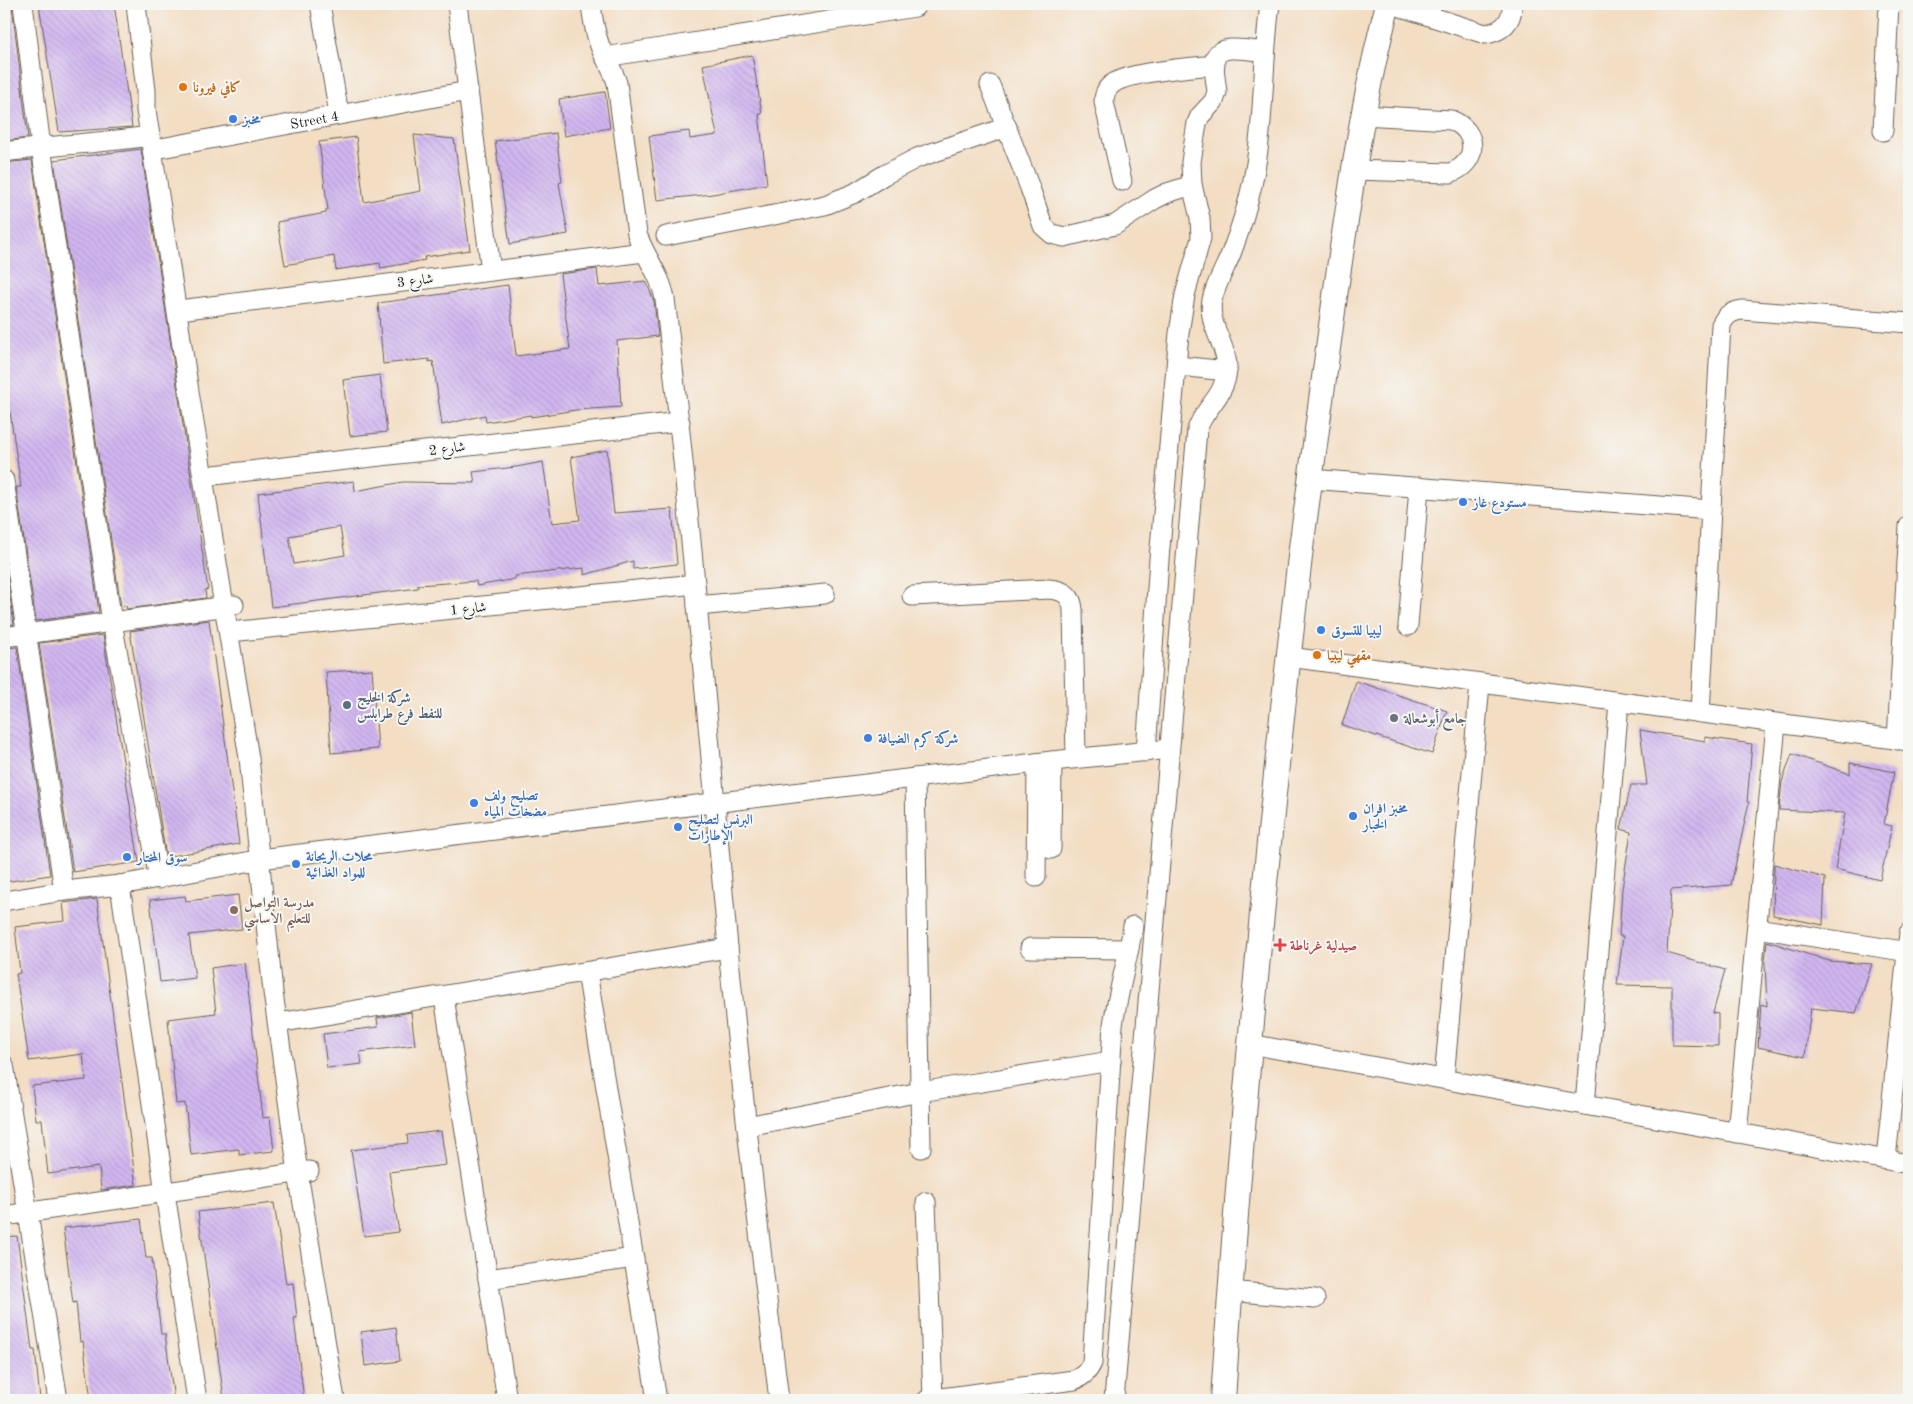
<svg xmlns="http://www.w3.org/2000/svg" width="1913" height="1404" viewBox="0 0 1913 1404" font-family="'Old Standard TT',Amiri,serif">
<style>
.building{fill:url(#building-back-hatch);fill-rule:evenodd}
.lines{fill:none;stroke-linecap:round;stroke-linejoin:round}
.minor-casing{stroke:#676056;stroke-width:21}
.major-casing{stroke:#676056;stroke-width:26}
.minor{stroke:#fff;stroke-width:19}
.major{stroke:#fff;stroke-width:24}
.food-dot{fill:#e8710a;stroke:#f6f6f2;stroke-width:2}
.shop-dot{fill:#3f7fe0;stroke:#f6f6f2;stroke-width:2}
.service-dot{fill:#5c6f8a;stroke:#f6f6f2;stroke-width:2}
.worship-dot{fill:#6b7280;stroke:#f6f6f2;stroke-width:2}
.education-dot{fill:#8d6e63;stroke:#f6f6f2;stroke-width:2}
.health-dot{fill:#e0444e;stroke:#f6f6f2;stroke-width:2}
.labels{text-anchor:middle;stroke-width:4;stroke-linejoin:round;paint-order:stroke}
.food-label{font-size:14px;font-weight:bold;fill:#c56008;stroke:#f6f6f2;text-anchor:start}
.shop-label{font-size:14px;font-weight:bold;fill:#366cbe;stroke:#f6f6f2;text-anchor:start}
.street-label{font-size:14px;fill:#1c1c1c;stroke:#f6f6f2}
.service-label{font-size:14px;font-weight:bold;fill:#4e5e75;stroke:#f6f6f2;text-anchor:start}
.worship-label{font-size:14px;font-weight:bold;fill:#5b616d;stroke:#f6f6f2;text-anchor:start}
.education-label{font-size:14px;font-weight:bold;fill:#785e54;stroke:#f6f6f2;text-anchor:start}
.health-label{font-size:14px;font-weight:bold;fill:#be3a42;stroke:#f6f6f2;text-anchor:start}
</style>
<defs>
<pattern id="building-back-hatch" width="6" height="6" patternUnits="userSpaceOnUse" patternTransform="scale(1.25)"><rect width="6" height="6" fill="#d1b6f0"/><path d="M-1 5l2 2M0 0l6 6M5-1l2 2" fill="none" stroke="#b39ccd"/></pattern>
</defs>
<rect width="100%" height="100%" fill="#f6f6f2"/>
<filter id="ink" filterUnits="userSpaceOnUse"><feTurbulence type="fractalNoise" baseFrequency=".02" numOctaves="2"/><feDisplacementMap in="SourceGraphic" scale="10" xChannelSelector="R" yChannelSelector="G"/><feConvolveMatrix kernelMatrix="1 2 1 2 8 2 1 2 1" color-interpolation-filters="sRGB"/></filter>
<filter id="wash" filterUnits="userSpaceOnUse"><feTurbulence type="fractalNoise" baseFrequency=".0096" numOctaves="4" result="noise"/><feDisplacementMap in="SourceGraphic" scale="20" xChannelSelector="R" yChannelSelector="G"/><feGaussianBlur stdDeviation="1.12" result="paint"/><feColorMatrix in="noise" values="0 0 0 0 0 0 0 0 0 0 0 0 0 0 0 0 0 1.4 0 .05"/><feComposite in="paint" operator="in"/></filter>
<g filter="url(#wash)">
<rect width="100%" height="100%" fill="#f3ddc3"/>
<g id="blocks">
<!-- building -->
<g class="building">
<polygon points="39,4 114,4 132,127 59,132"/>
<polygon points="4,6 12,6 28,138 4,141"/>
<polygon points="752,55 762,114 759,114 767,184 713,194 657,200 649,136 689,131 690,139 717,135 703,65"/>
<polygon points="605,92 610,128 564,136 559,99"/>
<polygon points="556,133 562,182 559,183 568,234 510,244 495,141"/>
<polygon points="414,135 454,139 470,250 424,257 425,260 381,268 380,263 336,270 334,256 285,265 277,222 326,213 326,210 328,210 319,142 356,137 364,202 421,191"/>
<polygon points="141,149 208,589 205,590 206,598 127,609 126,606 121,607 54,160"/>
<polygon points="32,160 99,612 36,621 16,487 21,487 4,371 4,163"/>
<polygon points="597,269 599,286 646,281 654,301 658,336 617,341 621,407 576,410 531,417 531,415 486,422 485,415 442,425 433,361 429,362 429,359 383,364 378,303 508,285 516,356 570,349 560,274"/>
<polygon points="380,375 387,432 350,436 343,380"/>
<path d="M 607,450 L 614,513 L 672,509 L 677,564 L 633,569 L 633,561 L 584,575 L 584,568 L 515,576 L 515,579 L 477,586 L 476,581 L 418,585 L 418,588 L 271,607 L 258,493 L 354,481 L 355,491 L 403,482 L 475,483 L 473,472 L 516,467 L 543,462 L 552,523 L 580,520 L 571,457 ZM 340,527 L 345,555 L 294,564 L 289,536 Z"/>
<polygon points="4,556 14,624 4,626"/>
<polygon points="209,620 239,844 166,857 130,631"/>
<polygon points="103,635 139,862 73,872 39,643"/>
<polygon points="17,647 50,875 4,882 4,648"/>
<polygon points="372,669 378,749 331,753 326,672"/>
<polygon points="1356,681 1447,711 1432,754 1342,725"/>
<polygon points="1640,730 1705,741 1705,737 1752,744 1747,802 1749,802 1731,885 1671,890 1667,953 1725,970 1713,1013 1718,1014 1718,1046 1672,1045 1672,986 1617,985 1623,936 1619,936 1622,889 1631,832 1621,829 1631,785 1647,785"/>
<polygon points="1792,754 1850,774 1850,763 1894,772 1884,824 1892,826 1880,880 1835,869 1845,813 1779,810 1782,782"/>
<polygon points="1774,864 1825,878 1823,925 1773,915"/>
<polygon points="238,895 242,929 189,935 195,978 160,982 150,900 185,896 186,901"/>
<polygon points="97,899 136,1185 101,1190 99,1167 48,1174 42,1120 36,1120 32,1086 86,1080 83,1054 29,1061 16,974 20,973 15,927 65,921 63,903"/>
<polygon points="1767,941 1829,961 1872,964 1856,1013 1811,1008 1805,1057 1758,1047 1761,1004 1767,1006 1765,962"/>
<polygon points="245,963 263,1118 270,1117 274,1151 239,1155 239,1149 191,1155 185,1103 176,1104 168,1019 216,1013 211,968"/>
<polygon points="411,1012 415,1045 360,1052 362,1064 327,1068 323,1034 378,1027 377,1018"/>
<polygon points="441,1131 446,1165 389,1172 399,1232 364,1236 351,1150 408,1143 407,1135"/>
<polygon points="274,1203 286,1284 293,1283 297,1318 294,1318 304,1400 224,1399 198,1212"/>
<polygon points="141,1219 146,1258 152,1258 161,1334 165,1334 174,1400 91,1400 83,1341 80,1342 76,1302 73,1303 63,1228"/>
<polygon points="17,1236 32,1350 35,1350 40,1400 5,1400 4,1388 4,1237"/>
<polygon points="396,1327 400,1361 365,1366 361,1332"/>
</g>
</g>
</g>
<g filter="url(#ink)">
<use href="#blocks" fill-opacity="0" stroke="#676056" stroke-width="1"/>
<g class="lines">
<!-- minor casing -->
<g class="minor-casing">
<g id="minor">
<polyline points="23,4 41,147 112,622 159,879"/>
<polyline points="136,4 146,91 146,110 150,136 190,398 249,758 273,992 298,1173 335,1400"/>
<polyline points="320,4 339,114"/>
<polyline points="457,4 491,271"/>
<path d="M 591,4 C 593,22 596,41 605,57 C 610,66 614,73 617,83 L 637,234 C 645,257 661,275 665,299 C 691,515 708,731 728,947 C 742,1098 761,1249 779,1400"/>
<path d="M 1392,4 L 1485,34 C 1502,32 1513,21 1512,4"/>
<polyline points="605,57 915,7"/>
<polyline points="990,85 1030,188 1041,220 1043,226 1052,234 1064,237 1115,225 1155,199 1167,193 1192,185"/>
<polyline points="1883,131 1889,4"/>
<path id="s1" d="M 161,148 L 468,91"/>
<path d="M 4,152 C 52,145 101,143 150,136"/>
<path d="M 1353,170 L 1450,173 C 1479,163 1479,131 1451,120 L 1363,115"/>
<path d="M 1122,181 L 1104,102 C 1104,96 1106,89 1111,85 C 1125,72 1194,67 1215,65"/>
<polyline points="666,236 825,205 855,193 884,175 917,158 1007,127"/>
<polyline points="187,309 644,252"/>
<polyline points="1178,366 1227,371"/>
<polyline points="214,475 680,422"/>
<polyline points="1310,479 1711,510"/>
<polyline points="4,480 64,891"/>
<path d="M 912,596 L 1049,589 C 1063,590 1072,595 1073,610 L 1076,758"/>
<polyline points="697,606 825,594"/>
<polyline points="1408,626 1419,487"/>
<polyline points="240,631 695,584"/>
<polyline points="4,637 234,605"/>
<polyline points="1289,657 1909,741"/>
<path d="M 1700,713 L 1721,325 C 1726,315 1730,312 1742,310 L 1909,323"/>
<polyline points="1897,740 1909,526"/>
<path d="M 1146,752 L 1159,559 L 1179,333 L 1185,295 L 1201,238 L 1200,218 L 1192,185 L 1191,162 L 1197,123 L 1200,116 L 1214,101 L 1217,92 C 1216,82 1213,70 1215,60 C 1217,42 1253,51 1265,52"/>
<polyline points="915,778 921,1148"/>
<polyline points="1051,849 1052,761"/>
<polyline points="1036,877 1037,763"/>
<polyline points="120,885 165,1193 197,1400"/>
<polyline points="4,901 64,891 120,885 268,858 1052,761 1169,749"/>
<polyline points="1757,928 1909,952"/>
<polyline points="1030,948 1129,949"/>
<polyline points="587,972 657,1400"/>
<polyline points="444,997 507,1400"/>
<polyline points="278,1023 728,948"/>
<polyline points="1250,1044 1909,1164"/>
<polyline points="4,1065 58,1400"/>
<polyline points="1444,1079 1480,684"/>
<polyline points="1585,1105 1619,702"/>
<polyline points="747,1126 920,1092 1111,1061"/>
<polyline points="1737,1133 1776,724"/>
<polyline points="1886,1159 1909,933"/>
<polyline points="926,1202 933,1399"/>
<polyline points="4,1216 309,1171"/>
<polyline points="488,1279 634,1258"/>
<polyline points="1230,1291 1315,1299"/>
<path d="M 927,1400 L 1074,1380 C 1083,1377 1088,1372 1092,1363 L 1113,1025 C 1118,992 1128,959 1133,926"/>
<path d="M 1114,1400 L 1197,430 C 1204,407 1225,397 1227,370 C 1228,345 1207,326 1212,300 C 1216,283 1226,267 1232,251 C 1240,230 1247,208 1252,185 C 1265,126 1262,64 1270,4"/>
</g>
</g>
<!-- major casing -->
<g class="major-casing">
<path id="major" d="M 1223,1400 C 1241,1116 1268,831 1301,548 C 1312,461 1324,375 1336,289 C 1350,193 1363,97 1388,4"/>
</g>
<!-- minor -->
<use href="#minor" class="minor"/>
<!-- major -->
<use href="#major" class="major"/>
</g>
</g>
<!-- markers -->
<g class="food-dot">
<circle cx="183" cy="87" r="5"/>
<circle cx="1317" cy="655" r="5"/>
</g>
<g class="shop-dot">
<circle cx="233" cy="119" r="5"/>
<circle cx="1463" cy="502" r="5"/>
<circle cx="1321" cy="630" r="5"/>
<circle cx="868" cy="738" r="5"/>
<circle cx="474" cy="803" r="5"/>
<circle cx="1353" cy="816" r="5"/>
<circle cx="678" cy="827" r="5"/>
<circle cx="127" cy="857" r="5"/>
<circle cx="296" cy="864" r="5"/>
</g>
<circle class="service-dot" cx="347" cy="705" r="5"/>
<circle class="worship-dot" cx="1394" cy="718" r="5"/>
<circle class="education-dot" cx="234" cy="910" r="5"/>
<path class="health-dot" d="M1277.5 937.5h5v5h5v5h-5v5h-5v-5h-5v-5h5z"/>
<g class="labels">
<!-- food labels -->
<g class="food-label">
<text x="193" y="92">كافي فيرونا</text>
<text x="1327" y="660">مقهي ليبيا</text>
</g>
<!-- shop labels -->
<g class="shop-label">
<text x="243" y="124">مخبز</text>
<text x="1473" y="507">مستودع غاز</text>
<text x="1331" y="635">ليبيا للتسوق</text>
<text x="878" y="743">شركة كرم الضيافة</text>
<text x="484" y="800">تصليح ولف<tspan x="484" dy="16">مضخات المياه</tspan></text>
<text x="1363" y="813">مخبز افران<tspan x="1363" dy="16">الخبار</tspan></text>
<text x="688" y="824">البرنس لتصليح<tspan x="688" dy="16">الإطارات</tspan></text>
<text x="306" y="861">محلات الريحانة<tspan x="306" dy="16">للمواد الغذائية</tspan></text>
<text x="137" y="862">سوق المختار</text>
</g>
<!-- street labels -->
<g class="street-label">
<text dy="5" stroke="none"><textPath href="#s1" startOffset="156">Street 4</textPath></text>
<text transform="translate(415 280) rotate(-7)" y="5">شارع 3</text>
<text transform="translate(447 448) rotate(-7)" y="5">شارع 2</text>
<text transform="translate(468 608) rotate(-6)" y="5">شارع 1</text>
</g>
<!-- service labels -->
<g class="service-label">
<text x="357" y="702">شركة الخليج<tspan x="357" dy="16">للنفط فرع طرابلس</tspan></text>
</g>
<!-- worship labels -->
<g class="worship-label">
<text x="1404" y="723">جامع أبوشعالة</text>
</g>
<!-- education labels -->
<g class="education-label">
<text x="244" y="907">مدرسة التواصل<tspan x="244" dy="16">للتعليم الاساسي</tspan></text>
</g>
<!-- health labels -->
<g class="health-label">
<text x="1290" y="950">صيدلية غرناطة</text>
</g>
</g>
<!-- margin -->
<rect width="1913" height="1404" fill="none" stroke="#f6f6f2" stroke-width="20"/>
</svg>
